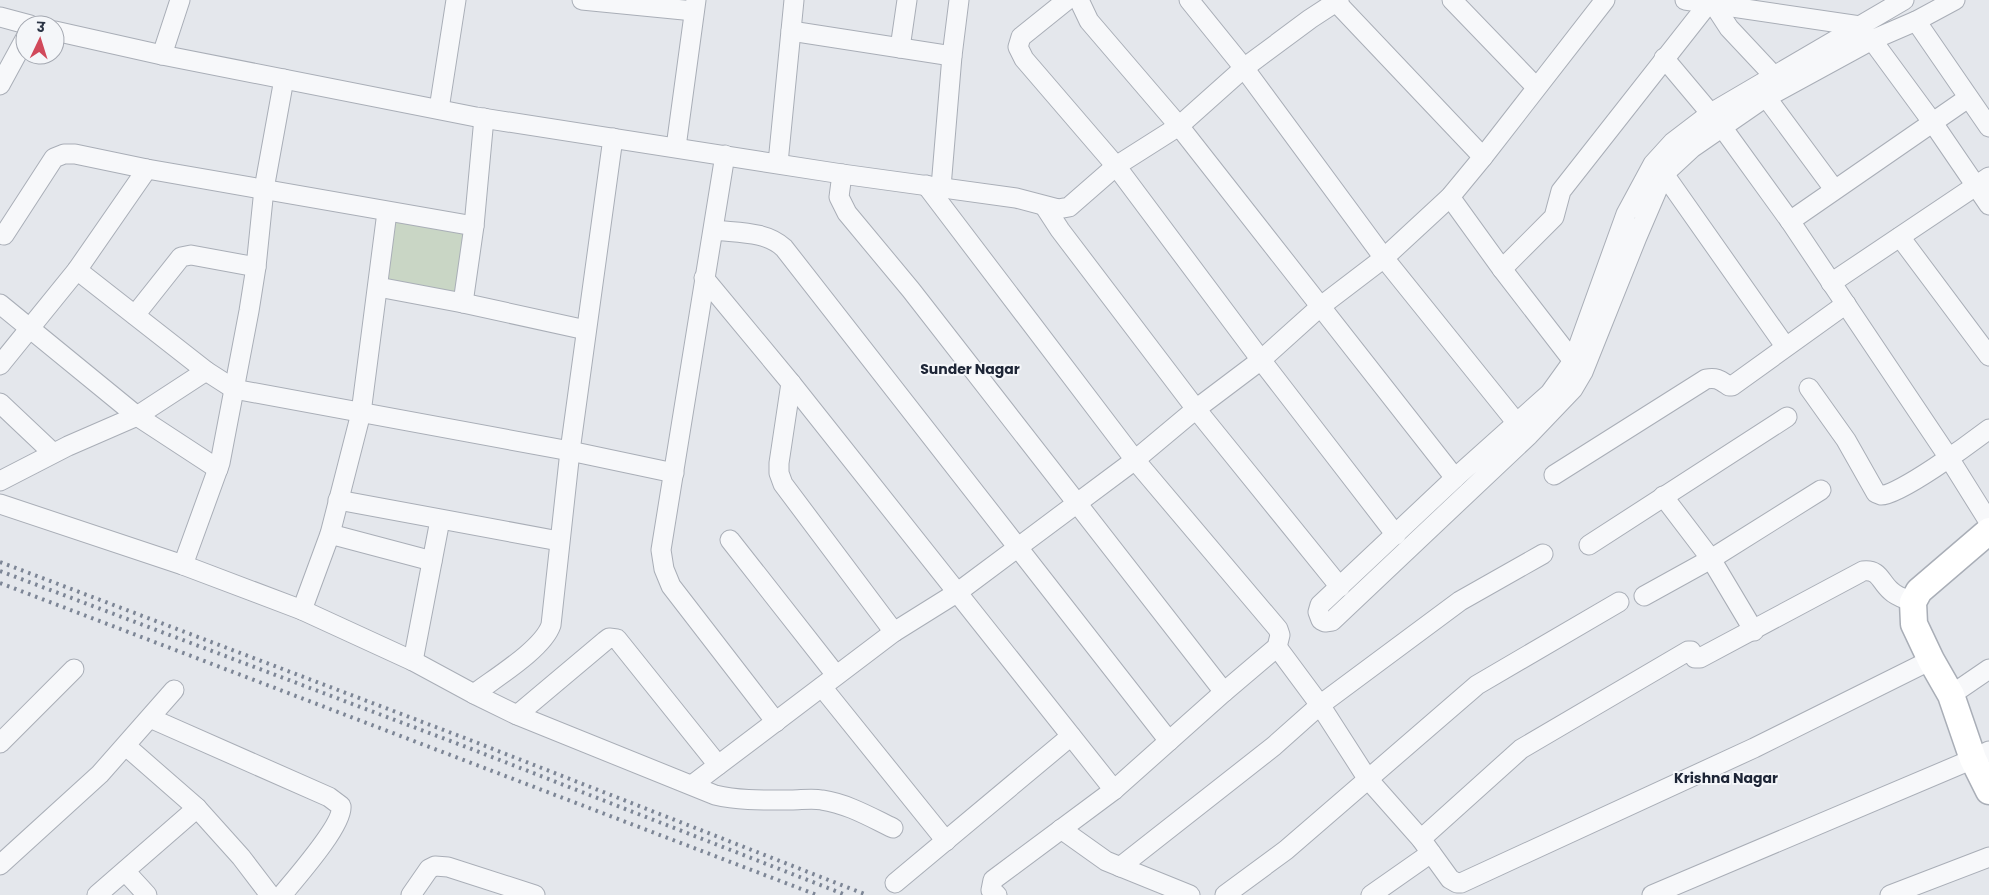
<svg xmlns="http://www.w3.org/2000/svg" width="1989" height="895" viewBox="0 0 1989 895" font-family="Poppins,'Noto Sans Devanagari',sans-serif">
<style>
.green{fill:#c9d6c5}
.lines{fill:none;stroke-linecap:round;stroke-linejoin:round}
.street-casing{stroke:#a9aeb7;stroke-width:21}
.secondary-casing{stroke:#a9aeb7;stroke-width:29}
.street{stroke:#f7f8fa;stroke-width:19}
.secondary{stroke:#fff;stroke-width:26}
.rail{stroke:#7d8696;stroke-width:4;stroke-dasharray:2.5 5;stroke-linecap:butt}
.labels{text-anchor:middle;stroke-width:4;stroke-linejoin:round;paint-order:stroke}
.neighbourhood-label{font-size:14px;font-weight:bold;fill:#1d2536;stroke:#f4f6f9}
</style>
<rect width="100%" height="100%" fill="#e4e7ec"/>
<!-- green -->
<polygon class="green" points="396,216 470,229 461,296 384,283"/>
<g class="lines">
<!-- street casing -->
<g class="street-casing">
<g id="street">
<polyline points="582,0 694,11"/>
<polyline points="1067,0 1021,37 1018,47 1024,59 1116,166 1261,360 1396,535"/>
<polyline points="1079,0 1089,21 1179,126 1455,478"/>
<polyline points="1189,0 1244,68 1384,258 1516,422"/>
<polyline points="1452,0 1536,87"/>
<polyline points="1685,0 1860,26"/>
<polyline points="1904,0 1711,113 1673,142 1653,164 1626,214 1573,361 1550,393 1455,478 1320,605 1318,612 1321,620 1325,622 1332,621 1529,435 1573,389 1583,372 1637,237 1664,174 1692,148 1760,101 1872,40 1916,21 1955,0"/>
<polyline points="1336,2 1483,157"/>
<polyline points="1714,5 1729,28 1775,77"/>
<polyline points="0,17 30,25"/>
<polyline points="1916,21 1989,127"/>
<polyline points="55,31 162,55 476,117 842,174 1016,198 1058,209 1069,207 1116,166 1179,126 1244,68 1310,19 1339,0"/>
<polyline points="791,31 952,56"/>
<polyline points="1872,40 1933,123 1989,205"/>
<polyline points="900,48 907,0"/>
<polyline points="162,55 180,0"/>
<polyline points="1664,58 1722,127 1790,221 1949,458 1989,522"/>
<polyline points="0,85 25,39"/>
<polyline points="1766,97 1834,189"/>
<polyline points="439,109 456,0"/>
<polyline points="676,147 696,0"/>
<polyline points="725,155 661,550 664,569 671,586 776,722"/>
<polyline points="778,163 794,0"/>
<polyline points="1656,167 1664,174 1785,346"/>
<polyline points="842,174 839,197 847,213 911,290 1224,692"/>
<polyline points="926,185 1135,460 1278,629 1280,635 1277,647 1224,692 1114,790 993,880 991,890 997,895"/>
<polyline points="941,187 952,56 959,0"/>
<polyline points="1450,197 1502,269 1573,361"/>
<polyline points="1045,207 1060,230 1196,409 1340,587"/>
<polyline points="1790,221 1968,98"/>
<path d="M 714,230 C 738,233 766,231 784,248 L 1169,741"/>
<polyline points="4,235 54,158 64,154 75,154 147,169 474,226"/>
<polyline points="1900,237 1989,356"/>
<polyline points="1502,269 1554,217 1561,191 1708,4"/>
<polyline points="77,270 206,371 234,389 570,451 674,473"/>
<polyline points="704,278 791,383 1114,790"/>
<polyline points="1831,283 1989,177"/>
<polyline points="378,287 463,303 586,330"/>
<polyline points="463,303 474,226 484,118"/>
<polyline points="0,304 137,416 218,469"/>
<polyline points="135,315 181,257 191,255 256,267"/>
<polyline points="0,365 77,270 147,169"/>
<polyline points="791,383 779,463 779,473 783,484 894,632"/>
<path d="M 1809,388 L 1846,440 L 1876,493 L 1881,495 C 1897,497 1972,442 1989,429"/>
<polyline points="0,403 53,453"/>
<path d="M 1554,475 L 1706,379 C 1717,377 1720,380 1729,386 L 1732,386 L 1846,304"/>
<polyline points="0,481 68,446 137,416 206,371"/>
<polyline points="1663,496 1711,559 1754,631"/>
<polyline points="338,500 559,541"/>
<path d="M 0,504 L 183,565 L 302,610 L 413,661 L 474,694 L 517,715 L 715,795 C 740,801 766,800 791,800 C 801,800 812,798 822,800 C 848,804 870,817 893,828"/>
<polyline points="330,534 432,561"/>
<polyline points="730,540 836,675"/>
<polyline points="1589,545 1787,417"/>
<polyline points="183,565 220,463 249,311 256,267 264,189 284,79"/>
<polyline points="1644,596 1711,559 1821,490"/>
<polyline points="302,610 330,534 361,413 387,212"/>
<polyline points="1277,647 1320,705 1367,778 1421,839 1450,879 1457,883 1461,883 1754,748 1931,660"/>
<polyline points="413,661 440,520"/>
<polyline points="822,687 946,841"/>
<path d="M 474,694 C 495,678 543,649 551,625 L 570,451 L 613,138"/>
<polyline points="1951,695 1989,669"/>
<polyline points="517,715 605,641 609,638 617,639 718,765"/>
<path d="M 150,718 L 329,797 L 341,806 C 344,824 295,879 282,895"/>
<polyline points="0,743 74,669"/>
<polyline points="126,746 197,808 241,857 270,895"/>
<polyline points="692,785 894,632 958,592 1135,460 1196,409 1261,360 1321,306 1384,258 1450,197 1483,157 1605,0"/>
<polyline points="1061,829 1106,861 1190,895"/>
<path d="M 1421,839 L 1521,749 L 1688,651 L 1691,651 L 1695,658 L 1700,658 L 1863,571 C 1880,569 1880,582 1891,591 C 1897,597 1906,599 1913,602"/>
<polyline points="0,865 100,774 174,690"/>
<polyline points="1120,867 1274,746 1320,705 1460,601 1543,554"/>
<polyline points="125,871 147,895"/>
<polyline points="895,883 1071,736"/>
<polyline points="97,895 197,808"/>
<polyline points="411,895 429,869 435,866 448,867 535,895"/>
<polyline points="1225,895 1286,850 1477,685 1619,602"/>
<polyline points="1371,895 1431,853"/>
<polyline points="1652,895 1973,759 1989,751"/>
<polyline points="1890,895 1989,857"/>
</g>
</g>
<!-- secondary casing -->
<g class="secondary-casing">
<polyline id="secondary" points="1989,531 1919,591 1913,602 1914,624 1931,660 1951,695 1973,759 1989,791"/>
</g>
<!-- street -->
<use href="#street" class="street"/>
<!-- secondary -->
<use href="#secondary" class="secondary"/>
<!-- rail -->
<g class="rail">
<polyline points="0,562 470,740 867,895"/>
<polyline points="0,571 469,748 846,895"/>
<polyline points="0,583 817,895"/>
</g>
</g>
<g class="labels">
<!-- neighbourhood labels -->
<g class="neighbourhood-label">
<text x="970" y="374">Sunder Nagar</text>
<text x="1726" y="783">Krishna Nagar</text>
</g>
</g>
<!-- north arrow -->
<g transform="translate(40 40) rotate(4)"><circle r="24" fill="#f4f6f9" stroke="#a4a8b1"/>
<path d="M0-4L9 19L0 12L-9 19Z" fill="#d1495b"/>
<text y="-8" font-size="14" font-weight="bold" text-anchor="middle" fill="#2b3445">उ</text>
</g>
</svg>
